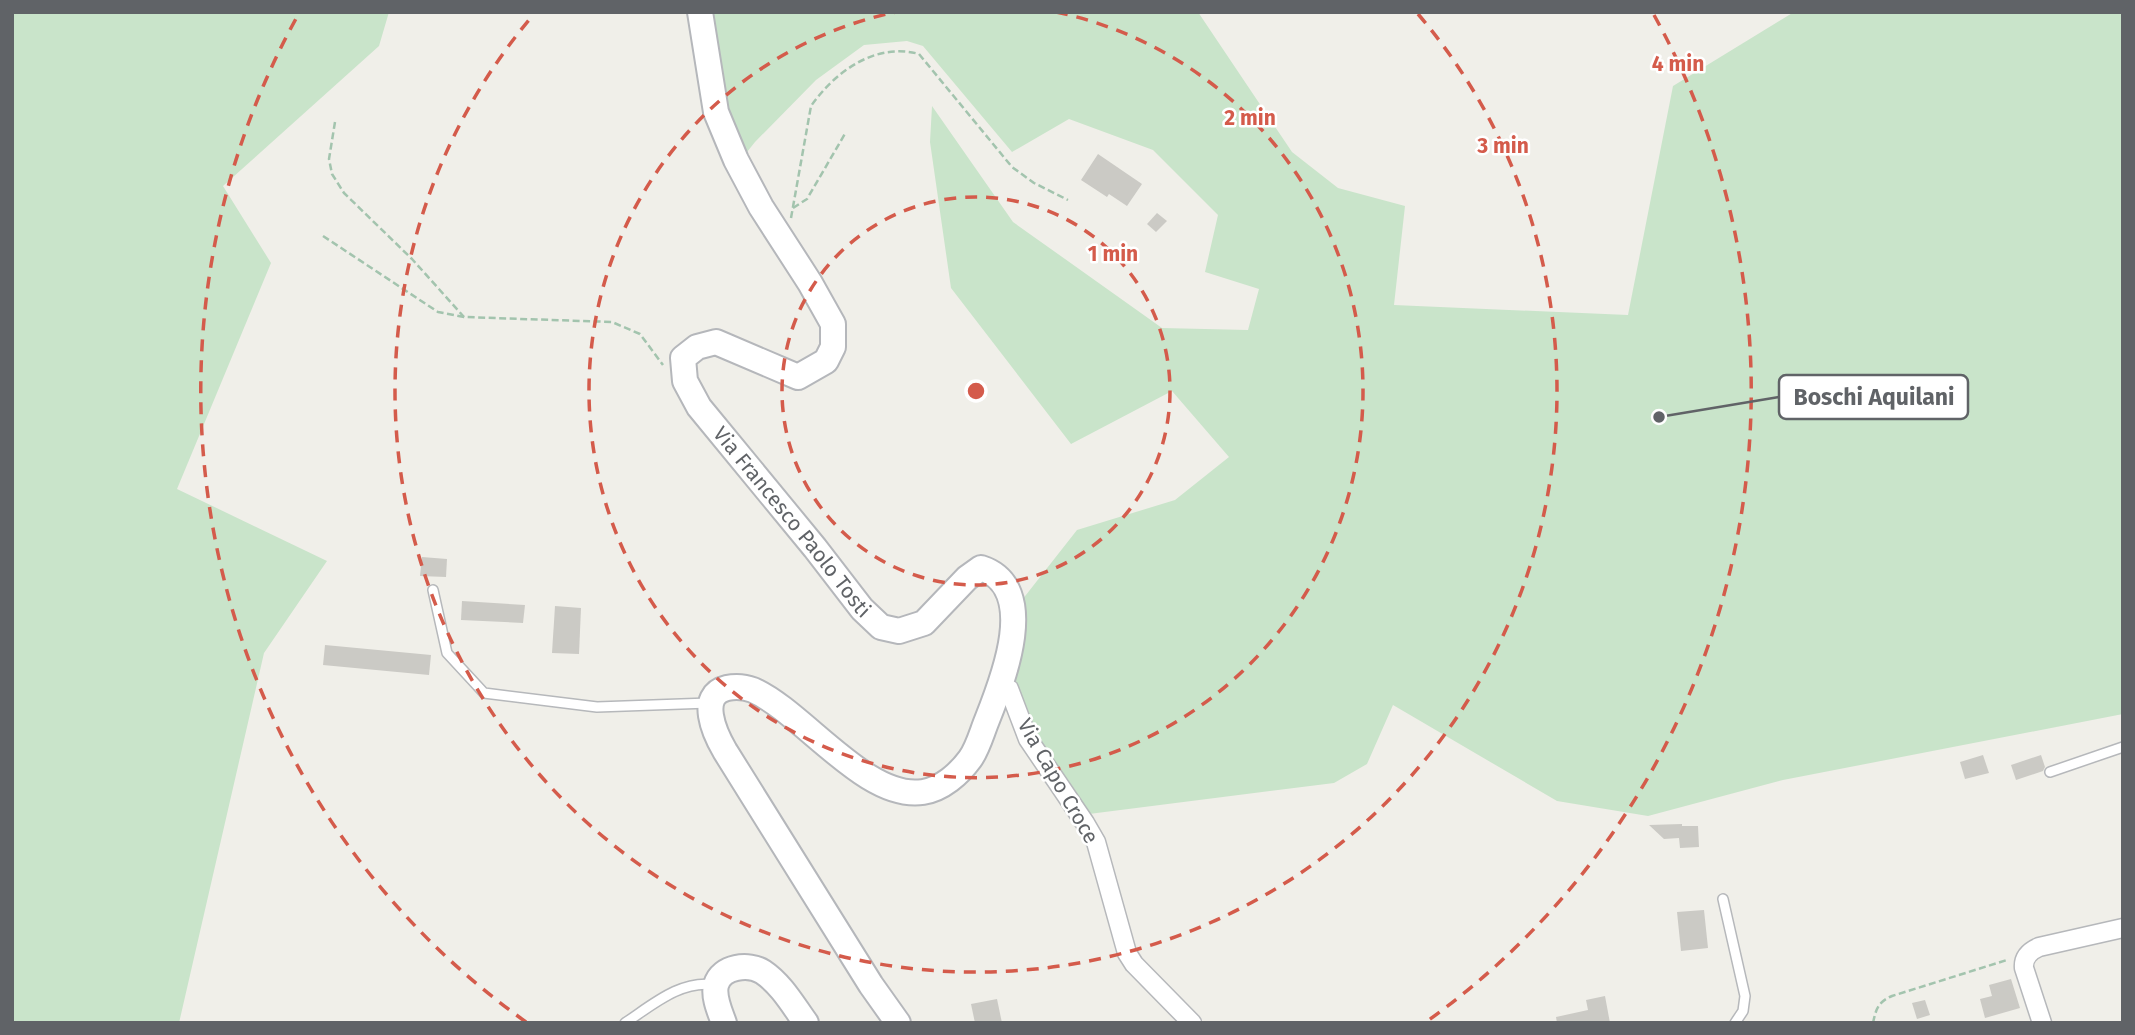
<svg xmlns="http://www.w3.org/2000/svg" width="2135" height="1035" viewBox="0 0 2135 1035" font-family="'Fira Sans',sans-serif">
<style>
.green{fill:#c9e4ca}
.building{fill:#cbcac5}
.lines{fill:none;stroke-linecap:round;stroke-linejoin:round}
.service-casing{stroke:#b6b8bb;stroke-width:12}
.minor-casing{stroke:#b6b8bb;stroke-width:21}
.secondary-casing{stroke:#b5b7bb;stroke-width:28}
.path{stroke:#a3c4ae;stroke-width:2.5;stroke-dasharray:7 3.5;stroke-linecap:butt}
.service{stroke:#fff;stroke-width:9}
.minor{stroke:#fff;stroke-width:18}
.secondary{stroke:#fff;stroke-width:24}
.ring{fill:none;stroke:#d45b4b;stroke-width:3.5;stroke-dasharray:12 9}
.labels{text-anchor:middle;stroke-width:5;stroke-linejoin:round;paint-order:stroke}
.street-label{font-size:21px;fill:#606367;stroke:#fff}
.centre{fill:#d45b4b;stroke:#fff;stroke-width:3.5}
.ring-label{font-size:21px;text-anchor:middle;font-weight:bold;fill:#d45b4b;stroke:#fff;stroke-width:5;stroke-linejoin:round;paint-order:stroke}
.leader{fill:none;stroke:#606367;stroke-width:2.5}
.callout-dot{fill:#606367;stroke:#fff;stroke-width:2.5}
.callout{fill:#fff;stroke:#606367;stroke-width:2.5}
.callout-label{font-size:23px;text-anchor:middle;font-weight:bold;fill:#606367}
</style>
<rect width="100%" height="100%" fill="#f0efe9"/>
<!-- green -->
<g class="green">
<polygon points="12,12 389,12 379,46 223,186 271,263 177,489 327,561 264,653 179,1023 12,1023"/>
<polygon points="701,12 1198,12 1292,152 1338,188 1405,206 1394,305 1628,315 1673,86 1794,12 2123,12 2123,714 1783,780 1648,816 1557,801 1393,705 1367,764 1334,783 1089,814 1072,806 1009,689 1022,600 1077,530 1175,500 1229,457 1172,391 1071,444 951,288 930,142 932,106 1013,222 1162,328 1248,330 1259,289 1205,272 1218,215 1153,150 1069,119 1012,152 923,46 907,41 864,45 816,80 755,142 743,157 723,109"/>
</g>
<!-- building -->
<g class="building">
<polygon points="1098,154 1142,184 1127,206 1109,194 1107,197 1081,180"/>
<polygon points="1157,213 1167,221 1156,232 1147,224"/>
<polygon points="422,557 447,559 446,577 420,576"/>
<polygon points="462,601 525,605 523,623 461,620"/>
<polygon points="555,606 581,608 579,654 552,653"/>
<polygon points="325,645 431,655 429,675 323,665"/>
<polygon points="1983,755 1989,773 1965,779 1960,762"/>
<polygon points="2041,755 2045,767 2043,771 2016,780 2011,765"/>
<polygon points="1682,824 1682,826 1698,826 1699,847 1680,848 1679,838 1664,839 1649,825"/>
<polygon points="1704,910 1708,948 1681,951 1677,912"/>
<polygon points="2011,979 2020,1008 1985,1018 1980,999 1992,996 1989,985"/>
<polygon points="1605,996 1610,1023 1557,1023 1556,1017 1588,1010 1586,1000"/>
<polygon points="997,999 1002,1023 975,1023 971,1004"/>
<polygon points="1925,1000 1930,1015 1917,1019 1912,1003"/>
</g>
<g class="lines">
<!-- service casing -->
<g class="service-casing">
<g id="service">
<polyline points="433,590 447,653 484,693 597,707 709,703"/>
<polyline points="2050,772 2123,747"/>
<polyline points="1723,899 1745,996 1743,1011 1735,1023"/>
<path d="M 625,1023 C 651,1006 681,979 715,985"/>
</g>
</g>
<!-- minor casing -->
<g class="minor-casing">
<g id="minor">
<polyline points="1001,686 1009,689 1028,739 1085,823 1096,842 1127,953 1134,964 1192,1023"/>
<path d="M 2042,1023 L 2024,968 C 2023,957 2030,951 2039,947 L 2123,928"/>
</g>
</g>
<!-- secondary casing -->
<g class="secondary-casing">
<g id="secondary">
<path id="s1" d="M 700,12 L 716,112 L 736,160 L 761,207 L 810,283 L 833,324 L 833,347 L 826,361 L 798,377 L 716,342 L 697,347 L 683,358 L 685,381 L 699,407 L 815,548 L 862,609 L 881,627 L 899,631 L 924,623 L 967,578 L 981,568 C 1040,587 1003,680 987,720 C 982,732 978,748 970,759 C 959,774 942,789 923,792 C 866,801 803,712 753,690 C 745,687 736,686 727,688 C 697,695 715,734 725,751 L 871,985 L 898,1023"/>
<path d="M 724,1023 C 720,1012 713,997 716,985 C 721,966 749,963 763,972 C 781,984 793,1005 806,1023"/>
</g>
</g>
<!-- path -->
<g class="path">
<polyline points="335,122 329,159 332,174 344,193 412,259 464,317"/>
<polyline points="793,208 807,199 846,132"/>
<path d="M 791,218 L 811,106 C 835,72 875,42 919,54 L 1012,167 L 1034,183 L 1068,200"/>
<polyline points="323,236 438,312 464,317 612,322 640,334 663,365"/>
<path d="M 1873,1023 C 1876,1009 1878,1002 1892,996 L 2007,960"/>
</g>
<!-- service -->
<use href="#service" class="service"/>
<!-- minor -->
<use href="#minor" class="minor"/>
<!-- secondary -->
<use href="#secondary" class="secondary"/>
</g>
<!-- distance rings -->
<g class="ring">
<circle cx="976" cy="391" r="194"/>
<path d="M1056 12A387 387 0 1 1 896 12"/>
<path d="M1418 14A581 581 0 1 1 534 14"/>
<path d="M526 1022A775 775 0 0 1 298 15M1654 15A775 775 0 0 1 1426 1022"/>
</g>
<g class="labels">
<!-- street labels -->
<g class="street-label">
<text dy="7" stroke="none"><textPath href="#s1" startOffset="742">Via Francesco Paolo Tosti</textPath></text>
<text transform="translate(1058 781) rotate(60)" y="7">Via Capo Croce</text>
</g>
</g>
<circle cx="976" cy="391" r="10" class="centre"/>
<g class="ring-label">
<text x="1678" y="71">4 min</text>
<text x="1250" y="125">2 min</text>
<text x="1503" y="153">3 min</text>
<text x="1113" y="261">1 min</text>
</g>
<!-- callouts -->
<path class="leader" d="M1659 417L1779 397"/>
<circle class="callout-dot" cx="1659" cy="417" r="7"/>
<rect class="callout" x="1779" y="375" width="189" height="44" rx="7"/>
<g class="callout-label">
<text x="1874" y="405">Boschi Aquilani</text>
</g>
<!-- border -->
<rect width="2135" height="1035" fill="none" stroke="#606367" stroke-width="28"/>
</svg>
